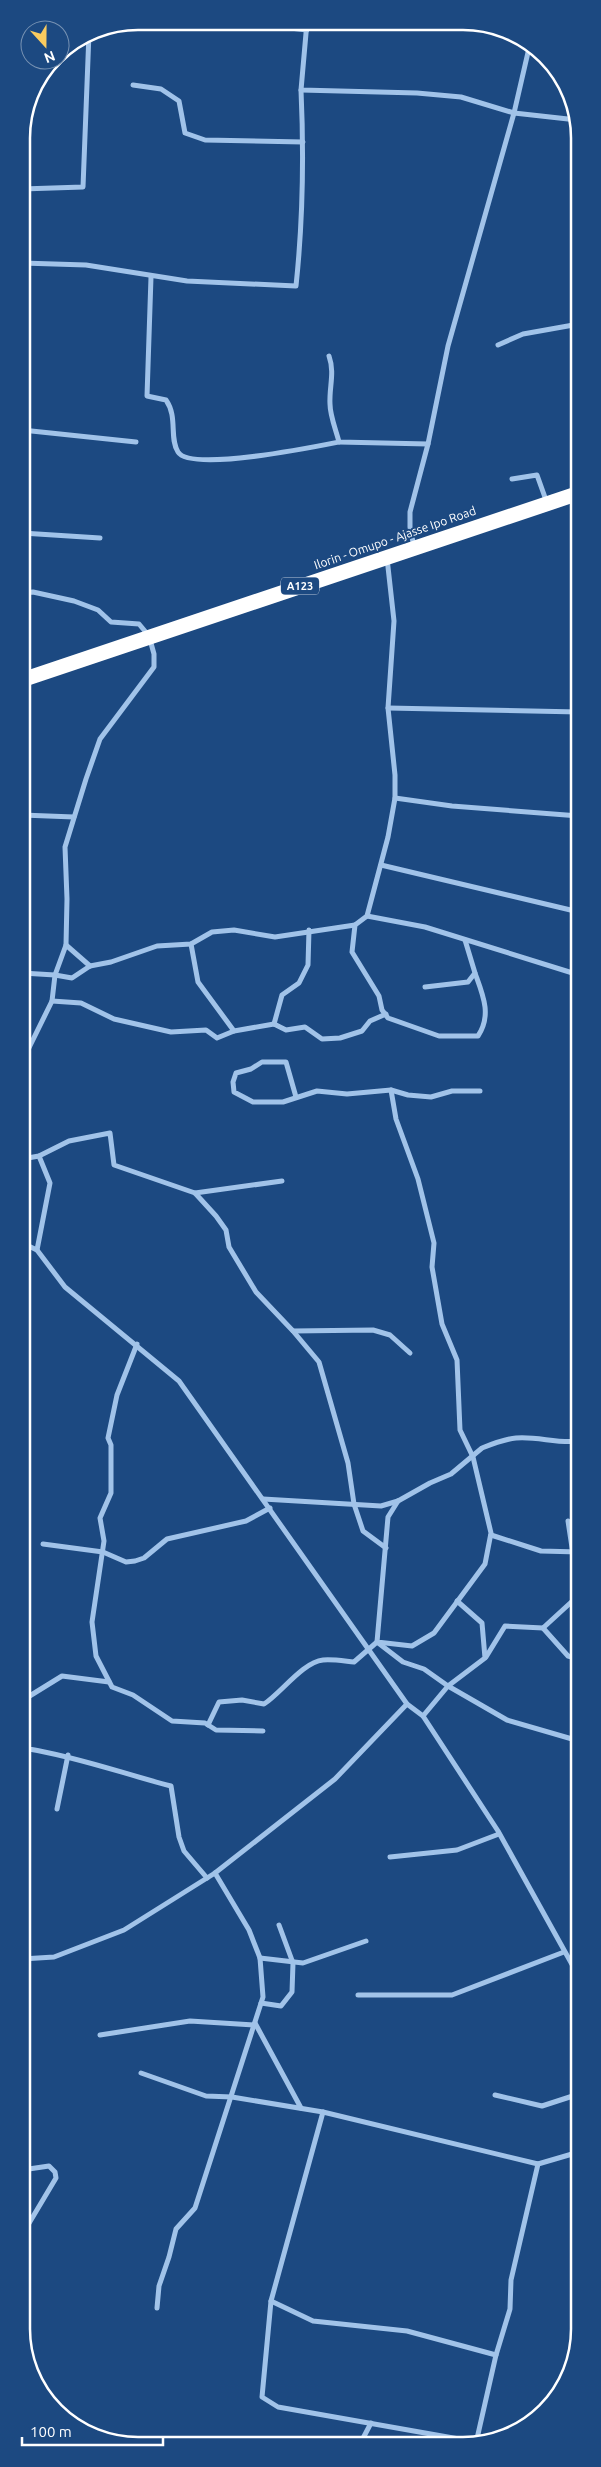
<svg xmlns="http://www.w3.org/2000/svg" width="601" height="2467" viewBox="0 0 601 2467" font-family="Ubuntu,sans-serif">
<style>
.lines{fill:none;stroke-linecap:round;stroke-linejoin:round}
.street{stroke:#a1c3e9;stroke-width:5}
.highway{stroke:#fff;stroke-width:15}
.labels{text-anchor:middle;stroke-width:4;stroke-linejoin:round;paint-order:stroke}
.shield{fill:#1c4981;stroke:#bbc8d9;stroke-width:1}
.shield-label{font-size:11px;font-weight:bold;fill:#fff}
.street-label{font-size:12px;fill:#fff;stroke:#1c4981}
.rim{fill:none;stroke:#fff;stroke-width:2.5}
</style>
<rect width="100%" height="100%" fill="#1c4981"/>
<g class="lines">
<!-- street -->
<g class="street">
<polyline points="240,22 307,30"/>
<polyline points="307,22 301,90 417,93 461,97 514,113 577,120"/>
<polyline points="133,85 161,89 179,101 185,133 205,140 303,142"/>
<polyline points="22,189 83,187 89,33"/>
<path d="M 22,263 L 86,265 L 187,281 L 296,286 C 303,220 304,156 301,90"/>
<path d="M 151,277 L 147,396 L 166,400 C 178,417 169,438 178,452 C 190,472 314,447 339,442"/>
<polyline points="498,345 523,334 579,324"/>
<path d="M 329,356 C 335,373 329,387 330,404 C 330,416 336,430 339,442 L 428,444"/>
<polyline points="22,430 136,442"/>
<polyline points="512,479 537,475 547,503"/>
<polyline points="22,533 100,538"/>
<polyline points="414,547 410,527 410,512 428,444 448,346 514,113 529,48"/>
<path d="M 387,558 L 394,621 L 388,708 L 395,775 L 395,798 L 388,837 L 367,916 L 355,925 L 352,952 L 379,996 L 382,1010 L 388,1018 L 439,1036 L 478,1036 C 492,1015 483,995 475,973"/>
<polyline points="22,593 33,592 74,601 98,610 111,622 139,624 149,636 154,654 154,667 100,739 86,779 65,847 67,899 66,945 55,975 52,1001 22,1062"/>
<polyline points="22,655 30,675"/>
<polyline points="388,708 579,712"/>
<polyline points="395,798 452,806 579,816"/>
<polyline points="22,815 74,817"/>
<polyline points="381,865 579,912"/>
<polyline points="367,916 425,927 579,975"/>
<polyline points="191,944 198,982 234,1031 274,1024 286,1030 305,1027 322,1039 340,1038 362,1031 370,1021 386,1014"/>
<polyline points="66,945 90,966"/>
<polyline points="22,973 55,975 72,978 90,966 111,962 157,946 191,944 212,932 234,930 275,937 355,925"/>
<polyline points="425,987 468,982 475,973 465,940"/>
<polyline points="52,1001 81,1003 114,1019 171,1032 206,1030 217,1038 234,1031"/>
<polyline points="274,1024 282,995 299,983 308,965 309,930"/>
<polyline points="391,1090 396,1119 418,1179 434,1243 432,1267 442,1324 457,1360 460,1430 473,1457 491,1533 485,1564 434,1633 412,1646 377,1642 388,1517 398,1501"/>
<polyline points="296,1097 286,1062 262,1062 251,1069 236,1073 233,1082 234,1092 253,1102 283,1102 317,1091 347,1094 391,1090 408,1095 431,1097 452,1091 480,1091"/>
<polyline points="22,1159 39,1156 69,1141 110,1133 114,1165 195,1193 216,1216 226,1230 229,1247 256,1292 293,1331 319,1362 348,1463 354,1504 363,1531 386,1548"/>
<polyline points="195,1193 282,1181"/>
<polyline points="22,1243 37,1250 65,1287 179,1381 407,1704 423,1716 498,1831 579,1977"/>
<polyline points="37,1250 50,1183 39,1156"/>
<polyline points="293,1331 373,1330 390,1335 410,1353"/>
<polyline points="137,1344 117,1395 108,1438 111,1445 111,1493 100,1518 104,1541 92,1622 96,1656 112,1687 133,1695 172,1721 205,1723 216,1730 263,1731"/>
<path d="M 263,1499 L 381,1506 L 398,1501 L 430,1483 L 451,1474 L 482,1448 C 492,1444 505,1439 516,1438 C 537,1436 558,1444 579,1441"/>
<polyline points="568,1521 579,1594"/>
<polyline points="491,1535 541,1551 579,1552"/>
<polyline points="43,1544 103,1552 126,1562 135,1561 144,1558 167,1539 246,1521 270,1508"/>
<polyline points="543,1628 568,1656 579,1659"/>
<polyline points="486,1657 505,1626 543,1628 579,1595"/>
<polyline points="22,1705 28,1697 62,1676 109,1682"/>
<polyline points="423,1716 448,1686 485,1658 482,1623 457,1601"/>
<path d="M 22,1721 L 29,1749 C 78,1757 124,1774 171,1786 L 179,1837 L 184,1851 L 207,1878"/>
<path d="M 208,1725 L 219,1702 L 242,1700 L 264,1704 C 281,1693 303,1662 323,1660 C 332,1659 344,1661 354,1662 L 377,1642 L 403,1662 L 424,1669 L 448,1686 L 507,1720 L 579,1741"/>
<polyline points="57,1809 68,1755"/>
<polyline points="390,1857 457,1850 499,1834"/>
<polyline points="260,1958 303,1963 366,1941"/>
<polyline points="22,1959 54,1957 124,1930 215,1873 335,1779 407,1704"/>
<polyline points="358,1995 452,1995 564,1952"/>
<polyline points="261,2003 281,2006 292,1992 293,1963 279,1925"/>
<polyline points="255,2023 301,2108"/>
<polyline points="100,2035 190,2021 254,2025"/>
<polyline points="141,2073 206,2096 232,2097 323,2112 538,2164 579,2152"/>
<polyline points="495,2095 542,2106 579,2094"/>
<polyline points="323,2112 271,2301 262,2397 278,2407 476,2442"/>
<polyline points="22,2170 49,2166 55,2172 56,2178 22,2235"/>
<polyline points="271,2301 313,2321 407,2331 496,2355"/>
<polyline points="157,2308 159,2286 169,2257 176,2229 195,2208 263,1997 260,1958 249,1930 215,1873"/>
<polyline points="476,2443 496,2355 510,2309 511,2280 538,2164"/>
<polyline points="360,2444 371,2423"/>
</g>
<!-- highway -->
<polyline class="highway" points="22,680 579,493"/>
</g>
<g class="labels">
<!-- shield labels -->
<rect class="shield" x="281" y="577.5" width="38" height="17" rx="4"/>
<g class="shield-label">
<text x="300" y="590">A123</text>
</g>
<!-- street labels -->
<g class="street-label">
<text transform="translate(395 538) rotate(-19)" y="4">Ilorin - Omupo - Ajasse Ipo Road</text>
</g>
</g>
<!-- crop -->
<path d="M0 0H601V2467H0ZM138 30H463A108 108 0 0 1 571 138V2329A108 108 0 0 1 463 2437H138A108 108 0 0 1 30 2329V138A108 108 0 0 1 138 30Z" fill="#1c4981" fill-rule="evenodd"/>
<path class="rim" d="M138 30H463A108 108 0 0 1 571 138V2329A108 108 0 0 1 463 2437H138A108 108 0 0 1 30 2329V138A108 108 0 0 1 138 30Z"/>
<!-- north arrow -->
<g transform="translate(45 45) rotate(159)"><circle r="24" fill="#1c4981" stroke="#7792b3"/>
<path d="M0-4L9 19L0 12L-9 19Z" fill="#facb5f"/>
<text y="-8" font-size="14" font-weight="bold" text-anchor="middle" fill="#ffffff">N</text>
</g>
<!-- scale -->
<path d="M22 2437v8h141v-8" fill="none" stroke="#ffffff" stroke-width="2.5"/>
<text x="30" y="2437" font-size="15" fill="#ffffff" stroke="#1c4981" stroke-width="4" paint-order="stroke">100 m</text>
</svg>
